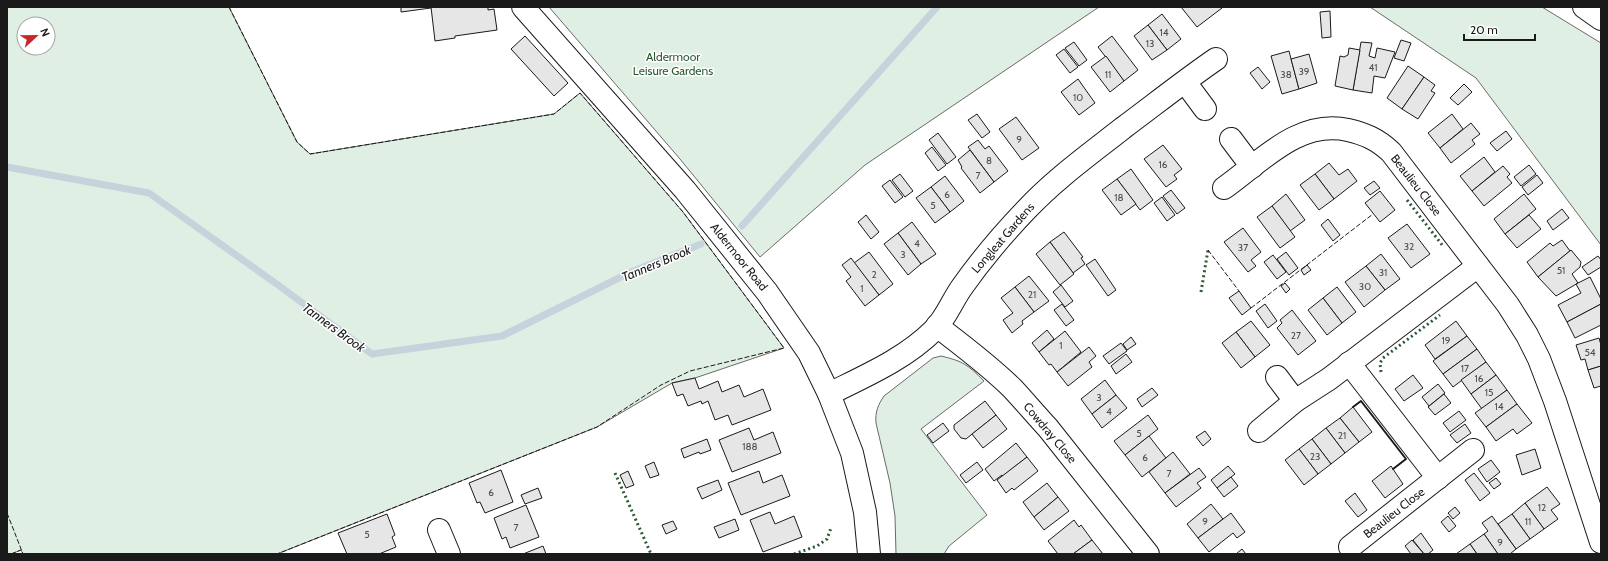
<svg xmlns="http://www.w3.org/2000/svg" width="1608" height="561" viewBox="0 0 1608 561" font-family="Cabin,sans-serif">
<style>
.green{fill:#e0efe3;stroke:#6a6a6a;fill-rule:evenodd}
.lines{fill:none;stroke-linecap:round;stroke-linejoin:round}
.stream{stroke:#c6d2dc;stroke-width:7}
.building{fill:#e6e6e6;stroke:#1a1a1a}
.minor-casing{stroke:#1a1a1a;stroke-width:24}
.minor{stroke:#fff;stroke-width:22}
.hedge{stroke:#2b5a34;stroke-width:3;stroke-dasharray:2 3;stroke-linecap:butt}
.fence{stroke:#1a1a1a;stroke-width:1;stroke-dasharray:5 2;stroke-linecap:butt}
.wall{stroke:#1a1a1a;stroke-width:2}
.labels{text-anchor:middle;stroke-width:3;stroke-linejoin:round;paint-order:stroke}
.number-label{font-size:10px;fill:#4d4d4d}
.park-label{font-size:12px;fill:#2b5a34;stroke:#fff}
.street-label{font-size:12px;fill:#1a1a1a;stroke:#fff}
.water-label{font-size:13px;font-style:italic;fill:#1a1a1a;stroke:#fff}
</style>
<rect width="100%" height="100%" fill="#fff"/>
<!-- green -->
<g class="green">
<path d="M 7,7 L 229,7 L 297,142 L 310,154 L 554,114 L 580,93 L 683,212 L 784,348 L 695,378 L 672,383 L 597,427 L 277,554 L 23,554 L 21,550 L 11,554 L 7,554 ZM 24,24 L 48,24 L 48,48 L 24,48 Z"/>
<polygon points="549,7 1099,7 865,165 760,257 680,159"/>
<polygon points="1370,7 1542,7 1601,43 1601,245 1476,78"/>
<path d="M 941,356 C 963,361 968,365 984,381 L 921,429 L 987,515 L 949,546 L 944,554 L 896,554 L 895,516 L 890,483 L 876,423 C 875,412 878,405 884,396 L 933,358 Z"/>
</g>
<g class="lines">
<!-- stream -->
<g class="stream">
<polyline points="7,167 149,193 278,285 372,354 502,336 631,272 701,244"/>
<polyline points="742,226 937,7"/>
</g>
</g>
<!-- building -->
<g class="building">
<polygon points="401,7 431,7 431,8 401,12"/>
<polygon points="431,7 488,7 488,10 494,9 497,30 455,36 455,38 435,41"/>
<polygon points="1181,7 1221,7 1222,8 1197,27"/>
<polygon points="1330,11 1331,37 1322,38 1320,12"/>
<polygon points="1162,14 1181,39 1167,50 1148,25"/>
<polygon points="1148,25 1167,50 1152,60 1134,36"/>
<polygon points="525,36 568,83 554,96 511,49"/>
<polygon points="1112,36 1138,70 1124,81 1098,47"/>
<polygon points="1401,40 1411,43 1404,61 1394,58"/>
<polygon points="1074,42 1087,60 1079,66 1065,48"/>
<polygon points="1361,42 1372,43 1369,56 1375,58 1377,48 1395,52 1385,78 1374,76 1372,93 1353,90"/>
<polygon points="1349,48 1360,50 1353,90 1335,86 1340,56 1344,57 1348,55"/>
<polygon points="1064,49 1078,67 1070,73 1056,55"/>
<polygon points="1289,51 1299,89 1282,94 1271,56"/>
<polygon points="1309,54 1317,83 1299,89 1291,59"/>
<polygon points="1106,56 1124,81 1110,92 1091,67"/>
<polygon points="1408,66 1424,77 1402,109 1387,98"/>
<polygon points="1258,67 1270,82 1262,89 1250,73"/>
<polygon points="1424,77 1435,85 1431,91 1435,93 1418,119 1402,109"/>
<polygon points="1078,79 1095,103 1079,115 1061,92"/>
<polygon points="1464,84 1472,92 1458,105 1450,98"/>
<polygon points="977,114 990,132 982,138 968,120"/>
<polygon points="1452,114 1463,129 1440,148 1428,133"/>
<polygon points="1016,117 1039,148 1022,160 999,129"/>
<polygon points="1471,123 1480,134 1472,140 1475,144 1451,163 1440,148"/>
<polygon points="1506,131 1512,139 1497,151 1490,143"/>
<polygon points="938,133 956,157 947,164 929,140"/>
<polygon points="978,140 985,149 989,146 1008,171 994,182 968,147"/>
<polygon points="1163,145 1182,169 1174,175 1177,179 1166,187 1144,159"/>
<polygon points="932,147 946,165 938,171 925,153"/>
<polygon points="970,150 994,182 980,193 961,168 962,167 958,160"/>
<polygon points="1484,157 1495,172 1472,191 1460,176"/>
<polygon points="1329,163 1339,175 1348,169 1357,181 1334,199 1315,174"/>
<polygon points="1529,165 1536,174 1521,186 1514,177"/>
<polygon points="1503,166 1510,174 1507,177 1512,183 1484,206 1472,191"/>
<polygon points="1131,169 1153,200 1140,210 1117,179"/>
<polygon points="900,174 913,191 905,197 892,180"/>
<polygon points="1315,174 1334,199 1319,210 1300,185"/>
<polygon points="1537,175 1543,183 1528,195 1522,187"/>
<polygon points="945,176 964,201 950,212 931,187"/>
<polygon points="1117,179 1136,204 1121,215 1102,190"/>
<polygon points="890,180 903,197 895,203 882,186"/>
<polygon points="1374,181 1380,188 1370,195 1364,188"/>
<polygon points="931,187 950,212 935,223 916,198"/>
<polygon points="1171,190 1185,208 1177,214 1163,196"/>
<polygon points="1380,191 1395,210 1380,222 1365,203"/>
<polygon points="1286,194 1305,220 1290,231 1272,206"/>
<polygon points="1524,194 1536,209 1505,234 1494,219"/>
<polygon points="1162,197 1175,215 1167,221 1154,203"/>
<polygon points="1272,206 1295,237 1280,248 1257,217"/>
<polygon points="1562,209 1569,218 1553,230 1547,221"/>
<polygon points="866,215 879,232 871,239 858,222"/>
<polygon points="1529,215 1541,229 1517,248 1505,234"/>
<polygon points="1328,219 1340,235 1333,241 1321,225"/>
<polygon points="912,222 936,254 921,264 898,233"/>
<polygon points="1407,224 1430,254 1411,268 1388,238"/>
<polygon points="1243,228 1261,252 1251,260 1256,266 1248,272 1224,242"/>
<polygon points="1064,232 1083,257 1081,258 1085,264 1073,273 1050,242"/>
<polygon points="898,233 921,264 908,275 884,244"/>
<polygon points="1562,240 1570,251 1538,277 1527,262 1550,243 1553,246"/>
<polygon points="1050,242 1074,274 1060,285 1036,254"/>
<polygon points="1571,250 1581,262 1580,267 1572,274 1578,283 1556,296 1538,277"/>
<polygon points="869,252 893,284 879,295 854,263"/>
<polygon points="1286,252 1298,268 1289,275 1277,259"/>
<polygon points="1381,254 1400,279 1385,290 1366,266"/>
<polygon points="1273,255 1286,272 1277,279 1264,262"/>
<polygon points="1598,256 1601,260 1601,267 1588,275 1582,267"/>
<polygon points="851,258 879,295 865,306 846,281 851,277 842,265"/>
<polygon points="1095,259 1116,290 1108,296 1086,265"/>
<polygon points="1307,265 1311,270 1304,275 1301,270"/>
<polygon points="1366,266 1385,290 1364,307 1345,282"/>
<polygon points="1029,276 1049,301 1034,312 1015,287"/>
<polygon points="1590,277 1601,299 1601,304 1567,322 1558,305 1581,293 1576,284"/>
<polygon points="1285,283 1290,289 1286,293 1281,286"/>
<polygon points="1061,285 1073,301 1065,307 1053,292"/>
<polygon points="1015,287 1034,312 1022,321 1023,324 1012,333 1003,320 1013,313 1001,298"/>
<polygon points="1337,287 1356,312 1342,323 1323,298"/>
<polygon points="1239,291 1251,308 1242,315 1229,298"/>
<polygon points="1323,298 1342,323 1327,335 1308,310"/>
<polygon points="1062,304 1074,320 1066,326 1054,310"/>
<polygon points="1265,304 1277,321 1268,328 1256,311"/>
<polygon points="1601,304 1601,325 1575,338 1567,322"/>
<polygon points="1292,310 1316,341 1298,355 1277,328 1282,323 1280,320"/>
<polygon points="1251,321 1270,345 1255,357 1236,332"/>
<polygon points="1456,321 1467,336 1435,359 1425,345"/>
<polygon points="1047,330 1054,339 1039,352 1032,343"/>
<polygon points="1065,331 1081,352 1057,372 1051,364 1049,365 1039,352"/>
<polygon points="1236,332 1255,357 1241,368 1222,343"/>
<polygon points="1467,336 1477,349 1443,374 1433,361"/>
<polygon points="1131,337 1136,344 1127,350 1123,344"/>
<polygon points="1599,338 1601,345 1601,366 1588,370 1585,359 1581,360 1576,345"/>
<polygon points="1121,343 1127,351 1109,364 1103,356"/>
<polygon points="1089,347 1096,356 1089,362 1092,367 1068,386 1057,372"/>
<polygon points="1477,349 1486,362 1453,387 1443,374"/>
<polygon points="1126,354 1132,362 1116,374 1111,366"/>
<polygon points="1486,362 1496,375 1471,394 1461,380"/>
<polygon points="1601,366 1601,386 1594,388 1588,370"/>
<polygon points="1413,375 1423,388 1404,401 1395,389"/>
<polygon points="1496,375 1507,390 1482,409 1471,394"/>
<polygon points="695,378 699,389 718,381 722,392 739,385 744,397 763,389 771,410 732,425 728,415 715,420 708,401 702,404 701,401 688,406 683,394 677,396 672,383"/>
<polygon points="1105,380 1116,395 1092,414 1081,399"/>
<polygon points="1438,384 1445,393 1429,406 1422,397"/>
<polygon points="1152,388 1158,395 1142,407 1137,399"/>
<polygon points="1507,390 1517,404 1486,427 1475,413"/>
<polygon points="1444,394 1451,403 1435,415 1428,407"/>
<polygon points="1116,395 1127,408 1102,428 1092,414"/>
<polygon points="985,401 996,415 966,439 961,438 954,429 954,425"/>
<polygon points="1517,404 1532,423 1517,434 1513,429 1496,441 1486,427"/>
<polygon points="1353,407 1372,432 1359,442 1340,418"/>
<polygon points="1459,411 1466,420 1450,432 1443,423"/>
<polygon points="996,415 1007,429 983,448 972,434"/>
<polygon points="1148,415 1158,429 1125,455 1114,441"/>
<polygon points="1340,418 1359,442 1345,453 1326,428"/>
<polygon points="943,423 949,431 933,443 927,435"/>
<polygon points="1465,424 1471,433 1457,443 1450,435"/>
<polygon points="749,428 754,440 773,432 781,453 732,472 719,440"/>
<polygon points="1326,428 1345,453 1331,464 1312,439"/>
<polygon points="1205,431 1211,439 1203,446 1196,437"/>
<polygon points="1149,436 1166,458 1142,477 1125,455"/>
<polygon points="707,439 711,450 700,454 699,452 684,458 681,449"/>
<polygon points="1312,439 1331,464 1318,474 1299,449"/>
<polygon points="1016,443 1027,457 1003,476 1002,475 994,481 985,469"/>
<polygon points="1299,449 1318,474 1304,485 1285,460"/>
<polygon points="1535,449 1541,468 1522,475 1516,455"/>
<polygon points="1173,452 1190,474 1165,493 1149,472"/>
<polygon points="1027,457 1038,471 1014,490 1012,488 1006,493 997,480"/>
<polygon points="1491,460 1500,472 1487,482 1478,469"/>
<polygon points="654,462 659,475 650,478 645,466"/>
<polygon points="977,462 983,470 966,483 960,475"/>
<polygon points="1228,466 1235,474 1217,488 1211,480"/>
<polygon points="1391,466 1403,484 1385,498 1372,481"/>
<polygon points="1199,468 1206,477 1197,483 1201,488 1176,507 1165,493"/>
<polygon points="501,470 513,502 485,513 480,502 477,503 469,483"/>
<polygon points="628,471 634,485 626,488 620,475"/>
<polygon points="759,471 763,483 782,475 790,496 741,515 728,483"/>
<polygon points="1474,473 1490,493 1480,501 1465,480"/>
<polygon points="1231,477 1238,486 1224,497 1217,488"/>
<polygon points="1496,478 1501,484 1494,489 1489,483"/>
<polygon points="718,480 722,490 702,499 697,488"/>
<polygon points="1047,483 1058,497 1034,517 1023,502"/>
<polygon points="1547,487 1560,504 1551,510 1558,519 1544,529 1525,503"/>
<polygon points="538,488 542,498 525,504 521,495"/>
<polygon points="1355,493 1367,510 1358,517 1345,501"/>
<polygon points="1058,497 1069,511 1044,530 1034,517"/>
<polygon points="1525,503 1544,529 1530,539 1512,514"/>
<polygon points="1211,504 1223,519 1198,538 1187,524"/>
<polygon points="526,505 539,537 510,548 506,537 502,539 494,518"/>
<polygon points="1455,507 1460,513 1453,519 1448,513"/>
<polygon points="770,512 775,524 794,516 802,537 763,552 750,520"/>
<polygon points="1231,513 1245,532 1237,538 1233,533 1209,552 1198,538"/>
<polygon points="387,514 395,535 392,537 396,547 379,554 347,554 338,533"/>
<polygon points="1512,514 1530,539 1516,549 1498,524"/>
<polygon points="1448,516 1456,526 1449,532 1441,522"/>
<polygon points="1492,516 1516,549 1510,554 1498,554 1484,534 1488,531 1482,523"/>
<polygon points="735,519 739,530 719,538 714,527"/>
<polygon points="1074,520 1079,527 1081,525 1092,540 1073,554 1058,554 1048,541"/>
<polygon points="673,521 677,529 666,534 662,525"/>
<polygon points="1421,533 1433,550 1428,554 1424,554 1413,540"/>
<polygon points="1484,534 1498,554 1477,554 1470,544"/>
<polygon points="1092,540 1103,554 1073,554"/>
<polygon points="1412,540 1424,554 1411,554 1405,546"/>
<polygon points="1470,544 1477,554 1456,554"/>
<polygon points="543,546 546,554 523,554"/>
<polygon points="1242,549 1246,554 1236,554"/>
</g>
<g class="lines">
<!-- minor casing -->
<g class="minor-casing">
<g id="minor">
<polyline points="523,7 685,190 767,292 809,353 829,394 852,453 865,512 869,554"/>
<polyline points="1584,7 1601,19"/>
<polyline points="1185,82 1205,109"/>
<polyline points="1231,139 1252,167"/>
<path d="M 1224,188 C 1261,162 1298,119 1348,130 C 1365,134 1377,139 1391,152 L 1508,305 L 1527,335 L 1539,359 L 1555,401 L 1601,542"/>
<path d="M 937,326 C 963,346 990,366 1013,389 C 1025,402 1036,415 1048,428 L 1148,554"/>
<polyline points="1349,363 1438,478"/>
<polyline points="1277,377 1295,401"/>
<path d="M 829,394 C 865,376 905,359 934,330 C 946,318 952,301 962,287 C 981,260 1003,234 1026,210 C 1055,179 1090,154 1123,128 C 1154,105 1184,81 1216,59"/>
<polyline points="1259,431 1295,401 1329,379 1478,266"/>
<polyline points="439,530 449,554"/>
<polyline points="1350,547 1473,450"/>
</g>
</g>
<!-- minor -->
<use href="#minor" class="minor"/>
<!-- hedge -->
<g class="hedge">
<polyline points="1407,200 1443,246"/>
<polyline points="1201,292 1208,250"/>
<polyline points="1381,372 1380,363 1383,358 1440,315"/>
<polyline points="615,473 651,554"/>
<polyline points="794,554 817,546 827,539 831,528"/>
</g>
<!-- fence -->
<g class="fence">
<polyline points="229,7 297,142 310,154 554,114 580,93 683,212 784,348 690,371 661,385 597,427 277,554"/>
<polyline points="1208,250 1239,291"/>
<polyline points="1251,308 1373,214"/>
<polyline points="7,513 23,554"/>
<polyline points="11,554 21,550"/>
</g>
<!-- wall -->
<polyline class="wall" points="1353,407 1361,401 1406,459 1393,469"/>
</g>
<g class="labels">
<!-- number labels -->
<g class="number-label">
<text x="1164" y="36">14</text>
<text x="1150" y="47">13</text>
<text x="1373" y="71">41</text>
<text x="1304" y="75">39</text>
<text x="1108" y="78">11</text>
<text x="1286" y="78">38</text>
<text x="1078" y="101">10</text>
<text x="1019" y="143">9</text>
<text x="989" y="164">8</text>
<text x="1163" y="168">16</text>
<text x="978" y="179">7</text>
<text x="947" y="198">6</text>
<text x="1119" y="201">18</text>
<text x="933" y="209">5</text>
<text x="917" y="247">4</text>
<text x="1409" y="250">32</text>
<text x="1243" y="251">37</text>
<text x="903" y="258">3</text>
<text x="1561" y="274">51</text>
<text x="1383" y="276">31</text>
<text x="874" y="278">2</text>
<text x="1365" y="290">30</text>
<text x="862" y="292">1</text>
<text x="1032" y="298">21</text>
<text x="1296" y="339">27</text>
<text x="1446" y="344">19</text>
<text x="1061" y="349">1</text>
<text x="1590" y="356">54</text>
<text x="1465" y="372">17</text>
<text x="1479" y="382">16</text>
<text x="1489" y="396">15</text>
<text x="1099" y="401">3</text>
<text x="1499" y="410">14</text>
<text x="1109" y="415">4</text>
<text x="1139" y="437">5</text>
<text x="1342" y="439">21</text>
<text x="750" y="450">188</text>
<text x="1315" y="460">23</text>
<text x="1145" y="461">6</text>
<text x="1169" y="477">7</text>
<text x="491" y="496">6</text>
<text x="1542" y="511">12</text>
<text x="1205" y="525">9</text>
<text x="1528" y="525">11</text>
<text x="516" y="531">7</text>
<text x="367" y="538">5</text>
<text x="1500" y="546">9</text>
</g>
<!-- park labels -->
<g class="park-label">
<text x="673" y="61">Aldermoor<tspan x="673" dy="14">Leisure Gardens</tspan></text>
</g>
<!-- street labels -->
<g class="street-label">
<text transform="translate(1416 185) rotate(52)" y="4">Beaulieu Close</text>
<text transform="translate(1003 238) rotate(-49)" y="4">Longleat Gardens</text>
<text transform="translate(739 257) rotate(51)" y="4">Aldermoor Road</text>
<text transform="translate(1050 433) rotate(50)" y="4">Cowdray Close</text>
<text transform="translate(1394 513) rotate(-38)" y="4">Beaulieu Close</text>
</g>
<!-- water labels -->
<g class="water-label">
<text transform="translate(656 263) rotate(-23)" y="5">Tanners Brook</text>
<text transform="translate(334 327) rotate(36)" y="5">Tanners Brook</text>
</g>
</g>
<!-- border -->
<rect width="1608" height="561" fill="none" stroke="#1a1a1a" stroke-width="16"/>
<!-- north arrow -->
<g transform="translate(36 36) rotate(68)"><circle r="19" fill="#ffffff" stroke="#a3a3a3"/>
<path d="M0-3L7 15L0 10L-7 15Z" fill="#c62828"/>
<text y="-6" font-size="11" font-weight="bold" text-anchor="middle" fill="#1a1a1a">N</text>
</g>
<!-- scale -->
<path d="M1464 34v6h71v-6" fill="none" stroke="#1a1a1a" stroke-width="2"/>
<text x="1470" y="34" font-size="12" fill="#1a1a1a" stroke="#ffffff" stroke-width="3" paint-order="stroke">20 m</text>
</svg>
